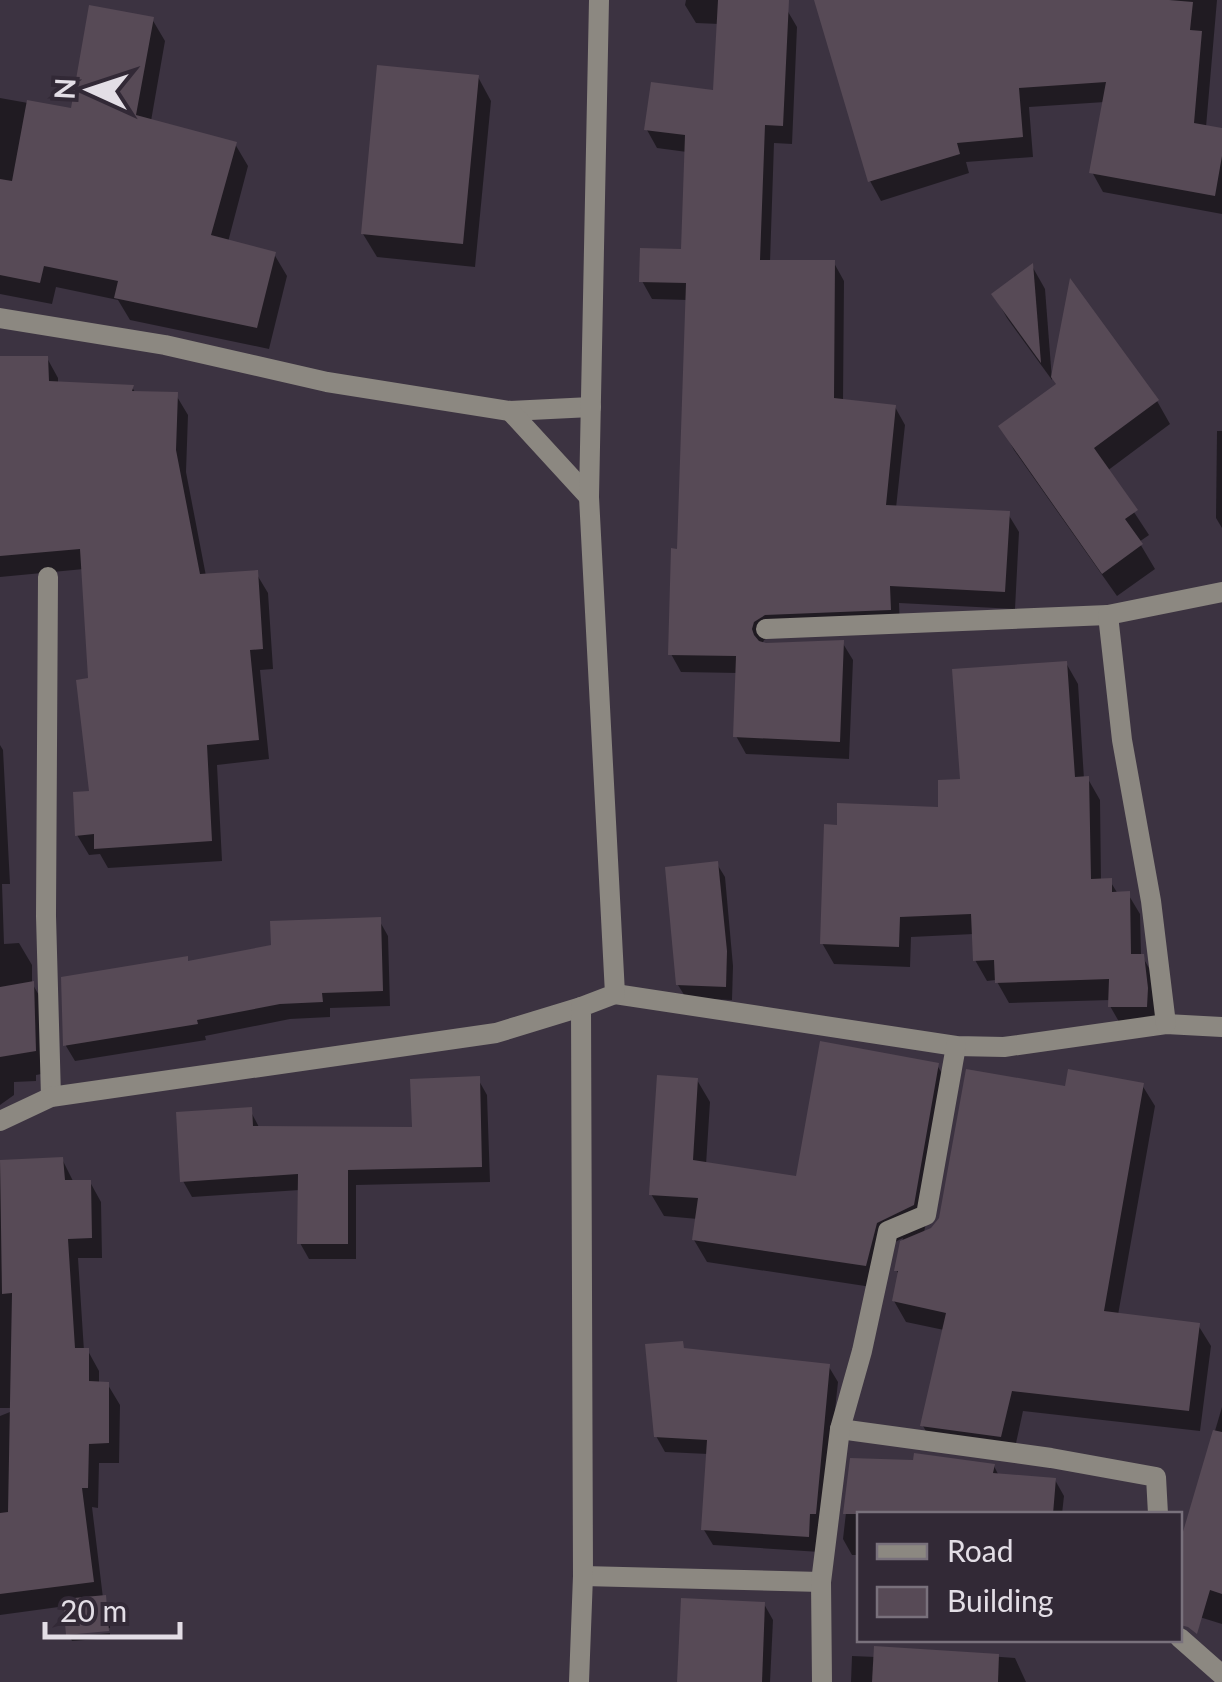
<svg xmlns="http://www.w3.org/2000/svg" width="1222" height="1682" viewBox="0 0 1222 1682" font-family="Lato,sans-serif">
<style>
.shadow{fill:#0007}
.building{fill:#574a56}
.lines{fill:none;stroke-linecap:round;stroke-linejoin:round}
.minor{stroke:#8c8881;stroke-width:20}
</style>
<rect width="100%" height="100%" fill="#3c3341"/>
<!-- shadow -->
<g class="shadow">
<polygon points="686,0 773,0 787,10 797,27 792,144 774,143 770,262 834,263 844,281 843,402 895,407 905,425 896,508 1008,514 1019,532 1015,609 899,603 900,628 776,633 764,640 762,645 842,642 853,660 849,759 746,754 736,736 738,673 681,672 671,654 679,551 688,300 652,299 642,281 683,252 687,152 657,148 647,130 716,92 719,24 696,23 685,5"/>
<polygon points="819,0 1217,0 1206,127 1222,130 1222,214 1103,192 1092,172 1105,102 1029,107 1033,157 966,162 969,173 881,201 870,181"/>
<polygon points="152,19 165,41 151,121 235,144 248,166 228,242 274,254 287,276 269,349 130,320 118,300 56,287 52,304 0,294 0,98 73,111"/>
<polygon points="478,77 491,101 475,267 377,257 363,234"/>
<polygon points="1032,266 1045,289 1052,380 1007,318 994,295"/>
<polygon points="47,358 58,378 58,384 132,387 136,394 176,395 188,415 186,472 206,576 256,573 268,593 273,669 260,670 269,759 217,765 222,861 108,868 100,854 89,855 77,835 91,794 91,681 84,569 0,577 0,359"/>
<polygon points="1157,401 1170,424 1107,471 1149,535 1139,542 1155,569 1117,596 1014,450 1001,426"/>
<polygon points="1217,431 1222,431 1222,528 1216,518"/>
<polygon points="1066,663 1078,684 1084,779 1088,779 1100,800 1101,881 1110,881 1118,894 1128,894 1140,914 1141,954 1154,977 1158,1027 1122,1027 1110,1006 1111,1000 1009,1003 996,980 987,981 975,960 974,934 911,937 910,967 834,964 822,943 941,810"/>
<polygon points="0,745 3,750 10,884 2,884 4,944 19,943 32,965 32,983 45,1006 47,1073 36,1075 36,1081 14,1082 14,1095 0,1105"/>
<polygon points="717,864 725,877 733,966 732,1000 686,998 678,985"/>
<polygon points="379,920 388,936 390,1006 330,1008 330,1017 290,1019 205,1036 206,1040 75,1061 66,1046 64,979 189,964 274,948"/>
<polygon points="937,1065 950,1087 924,1233 933,1230 1067,1089 1142,1085 1155,1106 1118,1315 1198,1325 1211,1346 1200,1431 1023,1411 1013,1457 935,1447 923,1426 944,1330 906,1322 894,1301 900,1276 896,1270 903,1238 889,1245 878,1288 707,1262 694,1240 698,1219 664,1216 651,1194 697,1080 710,1102 706,1165 798,1179"/>
<polygon points="478,1079 487,1095 490,1182 356,1185 356,1259 309,1259 300,1243 300,1190 192,1197 183,1181 250,1110 260,1129 414,1130"/>
<polygon points="62,1159 74,1183 90,1182 101,1202 102,1258 78,1258 84,1351 88,1351 99,1371 99,1384 108,1385 120,1405 119,1463 99,1463 98,1508 92,1507 103,1598 109,1605 110,1628 68,1632 66,1606 0,1615 0,1416 20,1408 0,1408 0,1163"/>
<polygon points="681,1344 686,1351 829,1367 838,1382 820,1552 713,1545 704,1530 708,1454 665,1452 656,1436"/>
<polygon points="1222,1407 1222,1624 1180,1611 1180,1550"/>
<polygon points="852,1460 994,1466 999,1476 1055,1480 1064,1496 1062,1514 860,1514 860,1555 852,1555 843,1539"/>
<polygon points="764,1604 773,1620 770,1682 680,1682"/>
<polygon points="110,1633 110,1638 72,1641 70,1637"/>
<polygon points="877,1648 1015,1658 1026,1682 851,1682 852,1656 876,1657"/>
</g>
<!-- building -->
<g class="building">
<polygon points="718,0 789,0 783,126 765,125 760,260 835,260 834,398 896,405 886,505 1010,511 1005,592 890,586 891,610 765,615 754,622 752,629 754,635 759,641 766,643 844,640 840,742 733,737 736,656 668,655 671,548 677,549 686,283 639,282 640,248 681,249 685,135 644,130 651,82 713,90"/>
<polygon points="814,0 1169,0 1193,2 1190,30 1202,31 1194,123 1222,128 1222,156 1215,196 1089,173 1106,82 1019,88 1023,137 957,143 960,154 868,182"/>
<polygon points="89,5 154,17 136,115 237,142 211,235 276,252 257,328 114,298 118,281 44,266 40,283 0,275 0,179 12,181 27,100 71,108"/>
<polygon points="377,65 479,75 463,244 361,234"/>
<polygon points="1033,263 1041,363 991,294"/>
<polygon points="1070,278 1159,400 1094,448 1138,510 1125,519 1143,544 1102,574 998,426 1056,384 1051,377"/>
<polygon points="0,356 48,356 49,381 134,385 132,391 178,392 176,450 200,574 258,570 263,649 250,650 259,740 207,745 212,841 94,849 94,834 75,836 73,792 89,791 76,680 88,678 80,549 0,556"/>
<polygon points="1067,661 1075,777 1089,776 1091,879 1112,878 1112,892 1130,891 1131,954 1144,954 1148,988 1147,1007 1108,1007 1109,979 995,983 994,960 973,961 971,914 900,917 899,947 820,944 824,824 837,825 837,803 938,807 938,780 960,779 952,669"/>
<polygon points="718,861 727,951 726,987 676,985 665,867"/>
<polygon points="381,917 383,991 322,993 323,1002 280,1004 197,1020 198,1024 63,1046 61,977 188,956 188,961 271,945 270,921"/>
<polygon points="34,981 36,1051 0,1057 0,987"/>
<polygon points="820,1041 939,1063 914,1205 877,1223 866,1266 692,1240 698,1198 649,1195 657,1075 698,1078 693,1160 796,1176"/>
<polygon points="966,1069 1065,1086 1068,1069 1144,1083 1104,1311 1200,1323 1189,1411 1012,1391 1001,1437 920,1426 946,1313 892,1301 898,1271 894,1271 900,1241 931,1228 939,1218"/>
<polygon points="480,1076 482,1167 348,1170 348,1244 297,1244 298,1174 180,1182 176,1112 252,1107 253,1126 412,1127 410,1079"/>
<polygon points="63,1157 65,1180 91,1180 92,1238 68,1239 75,1348 89,1348 89,1381 109,1382 109,1443 89,1444 88,1488 82,1488 94,1582 0,1594 0,1513 8,1512 12,1293 2,1294 0,1160"/>
<polygon points="683,1341 684,1348 830,1364 816,1514 810,1514 809,1537 701,1530 707,1440 654,1437 645,1344"/>
<polygon points="1213,1430 1222,1432 1222,1594 1210,1590 1197,1634 1188,1627 1180,1625 1180,1542"/>
<polygon points="914,1453 995,1464 993,1473 1056,1478 1053,1514 843,1514 850,1458 913,1460"/>
<polygon points="106,1595 109,1631 66,1635 63,1599"/>
<polygon points="681,1598 765,1602 762,1682 677,1682"/>
<polygon points="874,1646 999,1654 998,1682 872,1682"/>
</g>
<g class="lines">
<!-- minor -->
<g class="minor">
<polyline points="0,318 165,345 327,382 510,411 591,407"/>
<polyline points="510,411 589,497"/>
<polyline points="48,577 46,916 51,1097"/>
<polyline points="766,629 1108,615"/>
<polyline points="615,994 956,1046 1004,1047 1166,1024 1222,1027"/>
<polyline points="1166,1024 1151,901 1122,740 1108,615 1222,592"/>
<polyline points="0,1121 51,1097 496,1033 581,1007"/>
<polyline points="840,1429 1051,1458 1156,1477 1158,1514"/>
<polyline points="583,1576 821,1582"/>
<polyline points="1180,1638 1222,1675"/>
<polyline points="579,1682 583,1576 581,1007 615,994 589,497 599,0"/>
<polyline points="822,1682 821,1582 840,1429 862,1351 888,1231 926,1215 956,1046"/>
</g>
</g>
<!-- legend -->
<rect x="857" y="1512" width="325" height="130" fill="#322936" stroke="#79717c" stroke-width="2.5"/>
<rect x="877" y="1544" width="50" height="15" fill="#8c8881" stroke="#79717c" stroke-width="2.5"/>
<text x="947" y="1562" font-size="30" fill="#e3dee6">Road</text>
<rect x="877" y="1587" width="50" height="30" fill="#574a56" stroke="#79717c" stroke-width="2.5"/>
<text x="947" y="1612" font-size="30" fill="#e3dee6">Building</text>
<!-- north arrow -->
<g transform="translate(90 90) rotate(273)" stroke="#322936" stroke-width="8" paint-order="stroke">
<path d="M0-8L18 38L0 25L-18 38Z" fill="#e3dee6"/>
<text y="-15" font-size="28" font-weight="bold" text-anchor="middle" fill="#e3dee6">N</text>
</g>
<!-- scale -->
<path d="M45 1622v15h135v-15" fill="none" stroke="#e3dee6" stroke-width="5"/>
<text x="60" y="1622" font-size="30" fill="#e3dee6" stroke="#322936" stroke-width="8" paint-order="stroke">20 m</text>
</svg>
